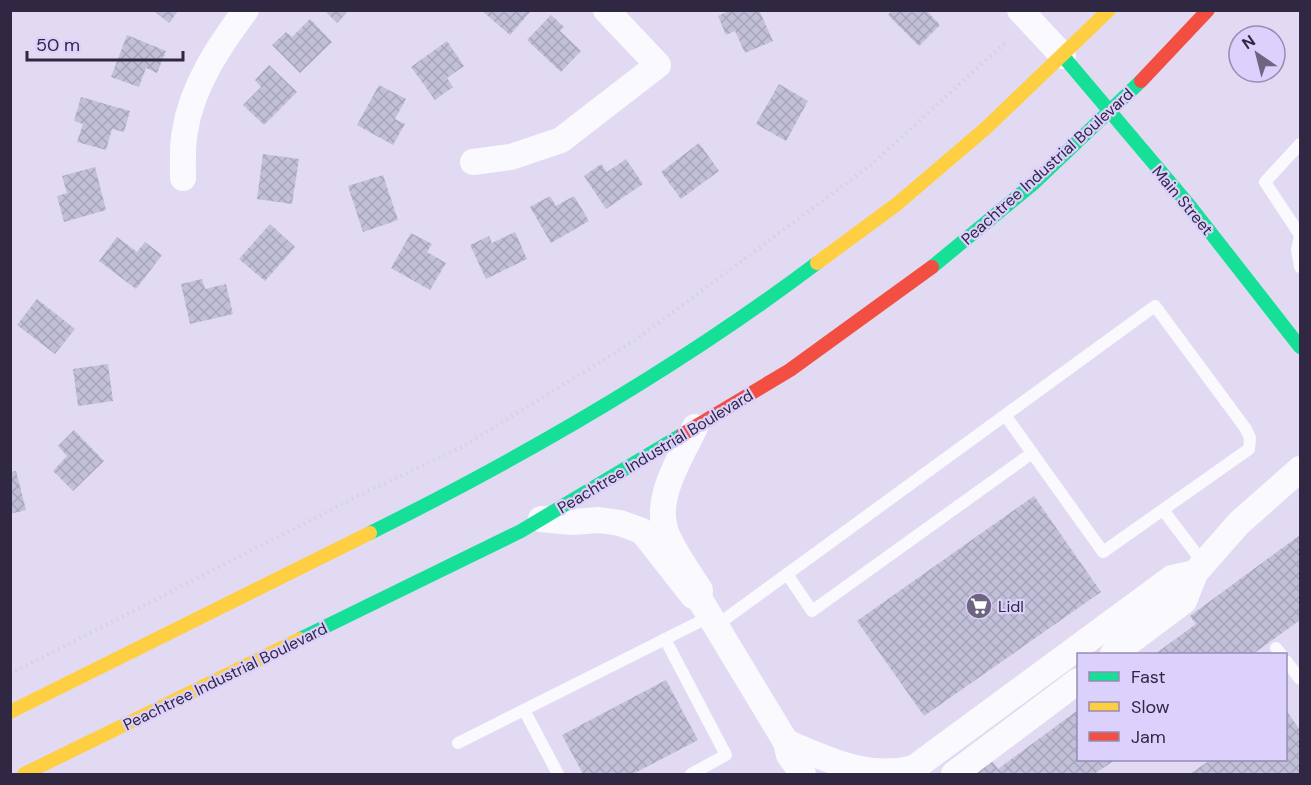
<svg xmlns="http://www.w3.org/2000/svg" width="1311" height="785" viewBox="0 0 1311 785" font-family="'DM Sans',sans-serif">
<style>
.building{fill:url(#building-cross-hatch)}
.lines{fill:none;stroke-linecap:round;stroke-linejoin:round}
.path{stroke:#d4d2d9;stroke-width:4;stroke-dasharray:1.5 4.5;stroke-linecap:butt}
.lane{stroke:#faf9fd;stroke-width:12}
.street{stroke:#faf9fd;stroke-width:26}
.fast{stroke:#16e098;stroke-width:14}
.slow{stroke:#ffcf43;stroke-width:14}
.jam{stroke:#f24e42;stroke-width:14}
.labels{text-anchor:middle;stroke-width:4.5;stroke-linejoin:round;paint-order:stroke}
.street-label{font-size:16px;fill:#302743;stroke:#dcd0fc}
.poi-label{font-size:16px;fill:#302743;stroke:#dcd0fc;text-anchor:start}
</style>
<defs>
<pattern id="building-cross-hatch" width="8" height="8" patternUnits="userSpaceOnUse" patternTransform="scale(1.5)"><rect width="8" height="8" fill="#c1c0d8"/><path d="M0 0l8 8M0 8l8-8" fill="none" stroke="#a6a5bb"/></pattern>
</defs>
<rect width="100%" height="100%" fill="#e1daf2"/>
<!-- building -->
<g class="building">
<polygon points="153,10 179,10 169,23"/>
<polygon points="324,10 349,10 337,23"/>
<polygon points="481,10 528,10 530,12 510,35"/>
<polygon points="731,10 759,10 773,41 745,53 735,31 726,35 718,16"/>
<polygon points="892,10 926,10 940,25 919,46 888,15"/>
<polygon points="551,15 564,27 560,31 581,51 561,72 527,40"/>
<polygon points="310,19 332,42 300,73 272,45 286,32 292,37"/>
<polygon points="127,35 166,51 157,73 146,68 139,87 111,77"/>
<polygon points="447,41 464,66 447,78 453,87 435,100 411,67"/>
<polygon points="269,65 297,92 264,125 243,105 261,87 255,80"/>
<polygon points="779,84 808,101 786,141 756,124"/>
<polygon points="379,85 406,99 395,119 405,124 393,145 357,125"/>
<polygon points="81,97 130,111 124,132 112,129 106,150 77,142 83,124 74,121"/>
<polygon points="699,143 719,171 681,199 661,172"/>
<polygon points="263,154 299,159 292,204 257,199"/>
<polygon points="626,159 643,184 606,209 584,176 601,164 607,172"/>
<polygon points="95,167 106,210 64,222 57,196 67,193 62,176"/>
<polygon points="383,175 398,220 363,232 348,186"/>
<polygon points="550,196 556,206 574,196 589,221 551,243 530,207"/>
<polygon points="270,224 295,247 265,281 239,259"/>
<polygon points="515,232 527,259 486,279 470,245 489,236 492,243"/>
<polygon points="411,233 432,244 427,252 446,263 430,290 391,268"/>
<polygon points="117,237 137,252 145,242 162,255 136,289 99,261"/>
<polygon points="202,279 205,289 226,284 233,314 190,324 181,284"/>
<polygon points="37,299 75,329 55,354 17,325"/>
<polygon points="108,364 113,401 78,406 73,369"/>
<polygon points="74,430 104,461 73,491 53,471 67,456 58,446"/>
<polygon points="16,471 26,510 10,514 10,472"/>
<polygon points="1034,496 1101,592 924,716 857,621"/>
<polygon points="1300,535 1300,620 1253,654 1155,654 1196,624 1190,616"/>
<polygon points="666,680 698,740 633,774 583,774 562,735"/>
<polygon points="1078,710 1078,760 1115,760 1094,774 969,774 991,759 998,769"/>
<polygon points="1286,710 1300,730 1300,774 1190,774 1210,760 1286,760"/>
</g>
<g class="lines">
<!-- path -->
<polyline class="path" points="10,674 358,496 464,446 634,341 872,164 1007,41"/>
<!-- lane -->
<g class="lane">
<polyline points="1300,144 1265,182 1300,235"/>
<polyline points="1300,236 1297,250 1300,267"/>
<polyline points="1163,510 1204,564"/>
<polyline points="787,574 812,611 1032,453"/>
<polyline points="717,625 1155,306 1246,429 1250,438 1249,449 1103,552 1005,415"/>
<polyline points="665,639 726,755 691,774"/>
<polyline points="1276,648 1281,654"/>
<polyline points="1286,661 1300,679"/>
<polyline points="524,710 558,774"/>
<polyline points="458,743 711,616"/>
</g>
<!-- street -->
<g class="street">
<polyline points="1020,10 1063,56"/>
<polyline points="473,162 511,157 561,140 658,65 606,10"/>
<path d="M 183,178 C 183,163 182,146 185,131 C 192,86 219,46 246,10"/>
<path d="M 541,519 L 572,522 L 599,520 L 620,523 L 642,531 L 693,596 L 699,598 L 700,590 C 689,573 677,556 668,537 C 651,501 680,460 695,427"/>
<polyline points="1195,573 1239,523 1300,469"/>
<polyline points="699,598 786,742"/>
<path d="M 803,774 L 789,755 L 786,742 C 829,760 867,780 914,768 L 1172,578 L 1195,573 L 1184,601 L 1113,654"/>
<polyline points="954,774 1078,681"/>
</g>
<!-- fast -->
<g class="fast">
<polyline points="1063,56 1189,205 1300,347"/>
<polyline points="932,267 1034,183 1141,81"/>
<path d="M 370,533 C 525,456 679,367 817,263"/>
<polyline points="300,639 521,531 683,434"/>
</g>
<!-- slow -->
<g class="slow">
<polyline points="817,263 897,204 986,128 1109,10"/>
<polyline points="10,712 370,533"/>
<polyline points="24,774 300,639"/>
</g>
<!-- jam -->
<g class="jam">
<polyline points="1141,81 1208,10"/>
<polyline points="683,434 790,370 932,267"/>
</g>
</g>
<!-- icons -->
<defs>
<g id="supermarket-disc" transform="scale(1.35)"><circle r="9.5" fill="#6e6680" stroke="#dcd0fc"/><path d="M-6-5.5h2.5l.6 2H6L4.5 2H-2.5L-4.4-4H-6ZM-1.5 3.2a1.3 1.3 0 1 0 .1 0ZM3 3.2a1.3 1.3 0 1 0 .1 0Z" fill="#fff"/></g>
</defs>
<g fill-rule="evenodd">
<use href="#supermarket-disc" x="979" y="606"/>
</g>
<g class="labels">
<!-- street labels -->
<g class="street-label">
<text transform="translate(1047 166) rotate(-42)" y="6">Peachtree Industrial Boulevard</text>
<text transform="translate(1183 200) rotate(50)" y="6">Main Street</text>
<text transform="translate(655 451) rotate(-31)" y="6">Peachtree Industrial Boulevard</text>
<text transform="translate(225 676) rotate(-26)" y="6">Peachtree Industrial Boulevard</text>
</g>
<!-- poi labels -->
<g class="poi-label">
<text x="998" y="612">Lidl</text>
</g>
</g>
<!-- border -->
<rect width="1311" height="785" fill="none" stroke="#302743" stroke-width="24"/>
<!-- legend -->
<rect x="1077" y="653" width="210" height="108" fill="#dcd0fc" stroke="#978cb2" stroke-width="1.5"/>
<rect x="1089" y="672" width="30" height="9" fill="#16e098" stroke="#978cb2" stroke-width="1.5"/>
<text x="1131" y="683" font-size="18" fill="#302743">Fast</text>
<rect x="1089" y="702" width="30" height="9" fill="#ffcf43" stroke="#978cb2" stroke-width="1.5"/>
<text x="1131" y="713" font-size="18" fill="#302743">Slow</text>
<rect x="1089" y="732" width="30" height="9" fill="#f24e42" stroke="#978cb2" stroke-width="1.5"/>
<text x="1131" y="743" font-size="18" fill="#302743">Jam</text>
<!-- north arrow -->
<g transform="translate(1257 54) rotate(325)"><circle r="28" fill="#dcd0fc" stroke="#978cb2" stroke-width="1.5"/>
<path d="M0-4.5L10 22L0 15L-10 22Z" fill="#6e6680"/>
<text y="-9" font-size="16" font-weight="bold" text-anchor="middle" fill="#302743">N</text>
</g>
<!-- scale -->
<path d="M27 51v9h156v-9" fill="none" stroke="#302743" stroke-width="3"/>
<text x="36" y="51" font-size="18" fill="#302743" stroke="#dcd0fc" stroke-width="4.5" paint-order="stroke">50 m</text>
</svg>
